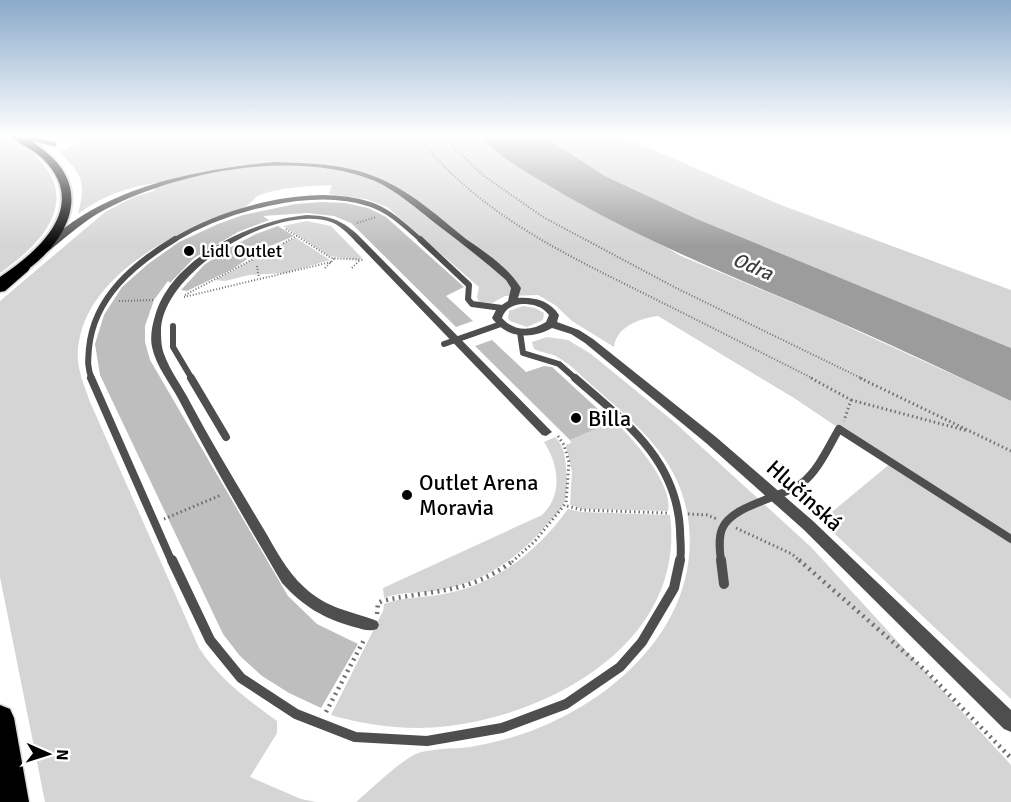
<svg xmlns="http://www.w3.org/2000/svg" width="1011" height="802" viewBox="0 0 1011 802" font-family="Signika,sans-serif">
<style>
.green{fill:#d5d5d5}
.water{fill:#9c9c9c}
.building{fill:#bebebe}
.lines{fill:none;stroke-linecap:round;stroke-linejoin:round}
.trunk-casing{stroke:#dbdbdb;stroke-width:4}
.motorway-casing{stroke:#dbdbdb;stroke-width:3}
.path-far2{stroke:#707070;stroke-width:2;stroke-dasharray:1 2;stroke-linecap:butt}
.path-far1{stroke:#707070;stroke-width:3;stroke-dasharray:1.5 3;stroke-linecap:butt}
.path{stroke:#707070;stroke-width:4.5;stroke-dasharray:2 4.5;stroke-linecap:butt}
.service-far3{stroke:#4e4e4e;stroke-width:4.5}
.service-far2{stroke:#4e4e4e;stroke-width:6}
.service-far1{stroke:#4e4e4e;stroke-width:8}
.service{stroke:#4e4e4e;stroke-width:10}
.pedestrian{fill:#4e4e4e;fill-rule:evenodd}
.minor{fill:#4e4e4e;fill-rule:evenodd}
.trunk{fill:#000;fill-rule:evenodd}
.motorway{fill:#000;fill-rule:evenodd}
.poi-dot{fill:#000;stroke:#fff;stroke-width:2}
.labels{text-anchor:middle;stroke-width:5;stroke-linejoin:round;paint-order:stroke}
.far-poi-label{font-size:18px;fill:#000;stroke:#fff;text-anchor:start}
.far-water-label{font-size:20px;font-style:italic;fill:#3d3d3d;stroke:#fff}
.poi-label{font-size:22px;fill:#000;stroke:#fff;text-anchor:start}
.street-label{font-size:22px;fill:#000;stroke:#fff}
</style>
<rect width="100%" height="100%" fill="#fff"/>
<!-- green -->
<g class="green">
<path d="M 0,135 C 15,140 31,151 42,163 C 80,207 35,248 0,273 Z"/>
<path d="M 46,135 L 479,135 L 487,144 L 681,256 L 820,314 L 1011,401 L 1011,699 L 821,521 L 891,463 L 794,398 L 658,316 C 640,318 616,327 614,347 L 572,321 L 555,305 L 538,295 L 505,296 L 492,303 L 479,302 L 477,297 L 479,287 L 387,207 L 366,199 L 329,194 L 332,185 C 308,186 282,187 260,195 C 254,197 252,203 246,206 C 235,213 220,215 208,220 C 154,244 84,284 78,349 C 76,368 84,384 90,402 L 199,648 C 220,680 247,699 277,721 L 277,733 L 250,777 L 301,799 L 316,802 L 45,802 L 0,577 L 0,301 L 105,212 L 134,197 L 154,191 L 157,183 C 129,186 100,197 78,214 C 86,182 83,175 59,152 L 81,143 Z"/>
<polygon points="542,135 619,135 781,205 1011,290 1011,348 697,219 605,176"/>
<polygon points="307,221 331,226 362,258 359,260 329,256 283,226"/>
<path d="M 296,238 L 330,260 L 285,273 L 249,275 L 225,281 L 214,280 C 242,267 267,249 296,238 Z"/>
<polygon points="523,306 535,308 544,313 543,320 527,327 510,321 508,318 509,311"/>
<path d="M 547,337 L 568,340 L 591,354 L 673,421 L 811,547 L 1011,765 L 1011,802 L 356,802 C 374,787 392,768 412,756 C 425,748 454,749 470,747 C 482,745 494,742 506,739 C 605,712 708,625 687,512 C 677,457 634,422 594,387 C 583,378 572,365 559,358 C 552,353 542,353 534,349 L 532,342 Z"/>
<path d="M 614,421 C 633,438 674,485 668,511 L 583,509 L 570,505 L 572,472 L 566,445 L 571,443 L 570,440 Z"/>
<path d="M 555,437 C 566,447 566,466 567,480 C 567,509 560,509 544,528 C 514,562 479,584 434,591 C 418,593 399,592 384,598 L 383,588 L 542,515 C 563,495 559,465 544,442 Z"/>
<path d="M 568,509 L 582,512 L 670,515 C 686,640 555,713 449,726 C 409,731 370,726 331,715 L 383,611 L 384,604 C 402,597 424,598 444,594 C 495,585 538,551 568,509 Z"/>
</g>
<!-- water -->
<path class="water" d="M 479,135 L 542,135 L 605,176 L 697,219 L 1011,348 L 1011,401 C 946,371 882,340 816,312 C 726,274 637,238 553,188 C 528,173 498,157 479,135 Z"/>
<!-- building -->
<g class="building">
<polygon points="321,202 345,203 368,208 386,217 464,287 446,296 473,321 456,327 351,223 334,216 307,213 263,216 269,220 238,232 194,258 170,283 168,281 154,300 145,326 145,342 150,360 288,596 317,624 358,644 321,708 289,693 262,676 240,656 223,634 100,375 95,344 104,315 122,287 148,264 179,242 218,224 243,215 295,204"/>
<polygon points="278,226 294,236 261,250 231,270 187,291 181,290 204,265 229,248 256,234"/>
<polygon points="492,340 526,372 544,366 552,367 612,422 570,440 475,346"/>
</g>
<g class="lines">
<!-- trunk casing -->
<g class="trunk-casing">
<path id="trunk" d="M 10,135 C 25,135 34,142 46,152 C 93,190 68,240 27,270 C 19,276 10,285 0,287 L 0,277 C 39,251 90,206 43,159 C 33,149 18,144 10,135 Z"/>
</g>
<!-- motorway casing -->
<g class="motorway-casing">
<g id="motorway">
<polygon points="23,264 28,265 30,268 28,271 5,291 0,292 0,280 18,265"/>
<polygon points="0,705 10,709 14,718 29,802 0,802"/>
</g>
</g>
<!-- path-far2 -->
<g class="path-far2">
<path d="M 416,135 C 482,217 567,255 659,301 C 711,327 762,353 814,379"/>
<polyline points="440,135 484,176 543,217 678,289 863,379"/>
<polyline points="357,223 376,217"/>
<polyline points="286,229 331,258 364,260"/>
<polyline points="257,266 259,278"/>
<polyline points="325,268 335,258"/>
<polyline points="352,268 359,261"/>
<polyline points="185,295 297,236"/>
<polyline points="184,297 331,262"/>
<polyline points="119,301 155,300"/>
</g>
<!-- path-far1 -->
<g class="path-far1">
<polyline points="811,378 851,400 844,421"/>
<polyline points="860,378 1011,451"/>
<polyline points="851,400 968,431"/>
<polyline points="567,506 582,510 667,513"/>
<polyline points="688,514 707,515 717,519"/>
<polyline points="164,519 221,495"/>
<polyline points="736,528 792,554 801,562"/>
<polyline points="512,562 535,541 566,503 569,462 564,445 558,436"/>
</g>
<!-- path -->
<g class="path">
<polyline points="799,560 925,670 1011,758"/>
<path d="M 377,614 L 378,603 L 382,601 C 434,589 468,595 514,560"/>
<polyline points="326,712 365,638"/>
</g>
<!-- service-far3 -->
<g class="service-far3">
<polyline points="15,135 54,144"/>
<path d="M 172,241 C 223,210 311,185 369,204 C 389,210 406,227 422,241"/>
</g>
<!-- service-far2 -->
<g class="service-far2">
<polyline points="420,239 469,285 468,299 472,304 502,308"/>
<polyline points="173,326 173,347 192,379"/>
<polyline points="520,332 523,353 559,364 576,379"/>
<polyline points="444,344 501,324"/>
<path d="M 92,379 C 87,368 88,360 89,348 C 94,297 134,264 175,239"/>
</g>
<!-- service-far1 -->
<g class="service-far1">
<polyline points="91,378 172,562"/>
<polyline points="191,378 226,437"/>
<path d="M 575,378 C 624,421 676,458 680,529 C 680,540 682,551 680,562"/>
<path d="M 721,562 C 720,552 718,539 722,529 C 731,505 782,498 802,483 C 818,471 829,446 839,429 L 1011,539"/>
</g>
<!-- service -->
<g class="service">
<polyline points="172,560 210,640 241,678 296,714 355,737 427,741 502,728 566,704 620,667 642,642 674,588 680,560"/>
<polyline points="721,560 724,584"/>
</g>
<!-- pedestrian -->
<path class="pedestrian" d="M 307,215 C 329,216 340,219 357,234 L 552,432 L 546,436 L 542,435 L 359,245 C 351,237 342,226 331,222 C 277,203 166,269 161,328 C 161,337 161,346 164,354 C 170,371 182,386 190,402 C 213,445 238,486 263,528 C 275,548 286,571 304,587 C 327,609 349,610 377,621 L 379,625 L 377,629 C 369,632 362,629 354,627 C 323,618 304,607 282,583 C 247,523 211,462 179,400 C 170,383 156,366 152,347 C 150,337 152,326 155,316 C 171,258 252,220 307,215 Z"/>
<!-- minor -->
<path class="minor" d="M 274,162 C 311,163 349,164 383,180 C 414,194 440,218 466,239 C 486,253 508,267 521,288 L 518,298 C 535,297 550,301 559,315 L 557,322 L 579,330 L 593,339 L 716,437 L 813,521 L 1011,710 L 1011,732 L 1004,729 L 803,529 L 706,443 L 585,343 L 571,334 L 552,328 C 531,340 506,338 492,318 L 497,308 L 508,301 L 511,288 L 506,280 C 483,260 459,241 435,223 C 416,208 397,191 375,181 C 294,148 171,172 97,214 C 79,225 63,240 46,253 L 43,254 L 39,251 C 98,188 192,170 274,162 ZM 522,304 C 533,304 542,306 549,315 L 546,322 C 532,331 514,332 502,318 C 505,308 513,305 522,304 Z"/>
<!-- trunk -->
<use href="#trunk" class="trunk"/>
<!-- motorway -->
<use href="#motorway" class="motorway"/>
</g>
<!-- sky -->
<linearGradient id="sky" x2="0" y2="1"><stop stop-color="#89aaca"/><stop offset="0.55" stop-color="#fff"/><stop offset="1" stop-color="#fff" stop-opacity="0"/></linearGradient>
<rect width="1011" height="247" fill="url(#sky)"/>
<!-- markers -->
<g class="poi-dot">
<circle cx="189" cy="251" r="6"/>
<circle cx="576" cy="418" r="6"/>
<circle cx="407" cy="495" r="6"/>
</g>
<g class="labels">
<!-- far-poi labels -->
<g class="far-poi-label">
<text x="201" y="257">Lidl Outlet</text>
</g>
<!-- far-water labels -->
<g class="far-water-label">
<text transform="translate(753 266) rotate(23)" y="7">Odra</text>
</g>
<!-- poi labels -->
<g class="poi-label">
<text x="588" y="426">Billa</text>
<text x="419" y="490">Outlet Arena<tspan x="419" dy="25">Moravia</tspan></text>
</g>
<!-- street labels -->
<g class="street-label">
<text transform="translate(805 495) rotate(42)" y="8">Hlučínská</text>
</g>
</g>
<!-- north arrow -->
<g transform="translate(48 754) rotate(93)" stroke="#ffffff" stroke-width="4.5" paint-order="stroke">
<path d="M0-4.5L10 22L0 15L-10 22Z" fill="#000000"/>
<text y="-9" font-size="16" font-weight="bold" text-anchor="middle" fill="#000000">N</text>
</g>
</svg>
